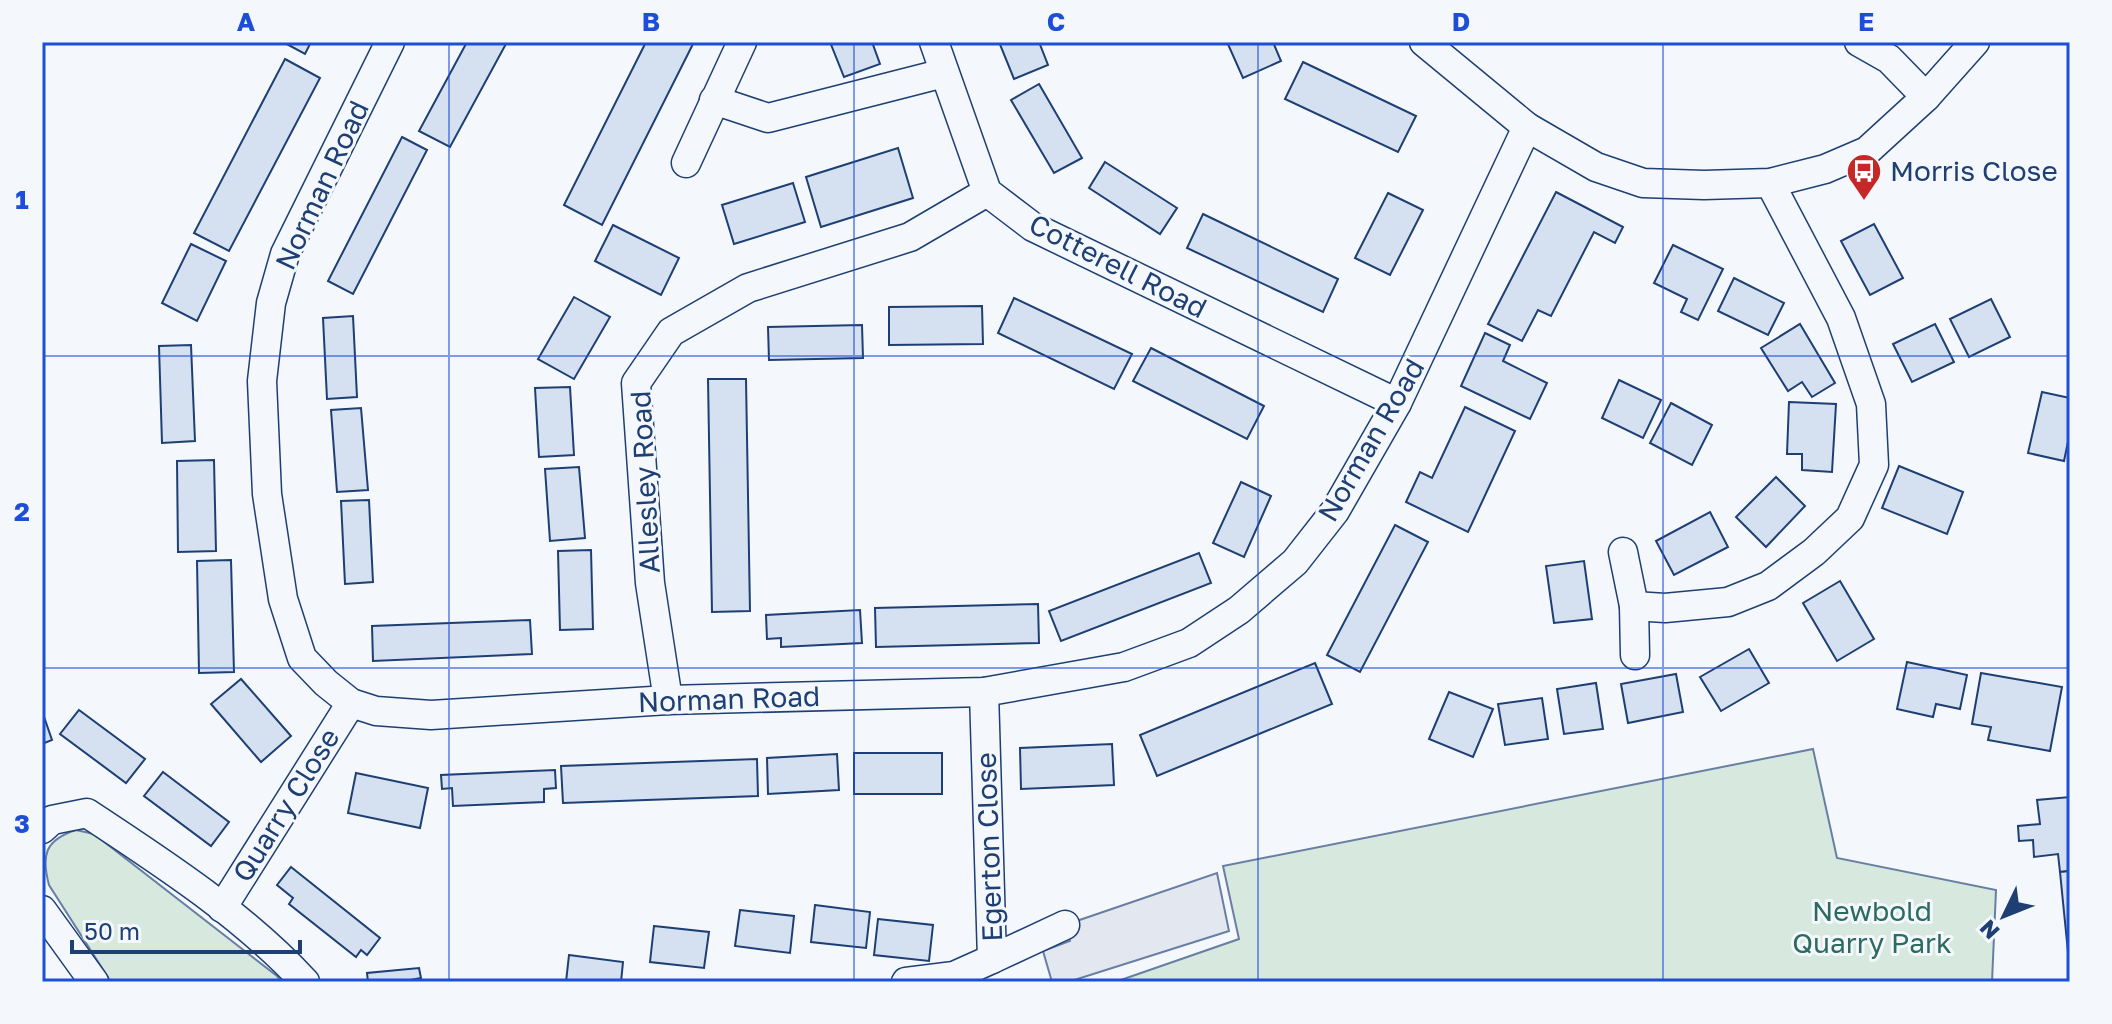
<svg xmlns="http://www.w3.org/2000/svg" width="2112" height="1024" viewBox="0 0 2112 1024" font-family="'Golos Text',sans-serif">
<style>
.green{fill:#d7e8df;stroke:#687fa3;stroke-width:2}
.parking{fill:#e3e8f0;stroke:#687fa3;stroke-width:2}
.building{fill:#d5e0f0;stroke:#1d3f73;stroke-width:2}
.lines{fill:none;stroke-linecap:round;stroke-linejoin:round}
.minor-casing{stroke:#1d3f73;stroke-width:31}
.minor{stroke:#f4f7fb;stroke-width:28}
.grid{fill:none;stroke:#1d4ed8;stroke-width:2;stroke-opacity:0.55}
.labels{text-anchor:middle;stroke-width:6;stroke-linejoin:round;paint-order:stroke}
.poi-label{font-size:28px;fill:#1d3f73;stroke:#f4f7fb;text-anchor:start}
.street-label{font-size:28px;fill:#1d3f73;stroke:#f4f7fb}
.park-label{font-size:28px;fill:#2c6c60;stroke:#f4f7fb}
.neatline{fill:none;stroke:#1d4ed8;stroke-width:3}
.grid-label{font-size:26px;text-anchor:middle;font-weight:bold;fill:#1d4ed8}
</style>
<rect width="100%" height="100%" fill="#f4f7fb"/>
<!-- green -->
<g class="green">
<polygon points="1813,749 1837,858 1996,890 1992,982 1115,982 1239,939 1223,866"/>
<path d="M 76,830 L 94,834 L 277,976 L 281,982 L 111,982 L 49,885 C 41,855 45,840 76,830 Z"/>
</g>
<!-- parking -->
<polygon class="parking" points="1217,873 1229,931 1068,982 1052,982 1043,951 1070,941 1065,925"/>
<!-- building -->
<g class="building">
<polygon points="283,42 311,42 305,54"/>
<polygon points="467,42 507,42 450,147 419,131"/>
<polygon points="646,42 694,42 602,225 564,205"/>
<polygon points="830,42 872,42 880,64 844,77"/>
<polygon points="999,42 1039,42 1048,65 1014,79"/>
<polygon points="1227,42 1273,42 1281,61 1243,78"/>
<polygon points="285,59 320,78 229,251 194,233"/>
<polygon points="1303,62 1416,116 1398,152 1285,99"/>
<polygon points="1039,84 1082,158 1054,173 1011,100"/>
<polygon points="402,137 427,150 353,294 328,281"/>
<polygon points="898,148 913,198 821,227 806,177"/>
<polygon points="1105,162 1177,208 1160,234 1089,188"/>
<polygon points="793,183 805,222 734,244 722,205"/>
<polygon points="1556,192 1623,227 1615,243 1594,232 1551,316 1538,310 1522,341 1488,324"/>
<polygon points="1388,193 1423,210 1390,275 1355,258"/>
<polygon points="1203,214 1338,279 1323,312 1187,248"/>
<polygon points="1874,224 1903,278 1870,295 1841,241"/>
<polygon points="613,225 679,258 661,295 595,261"/>
<polygon points="191,244 226,261 197,321 162,303"/>
<polygon points="1673,245 1723,269 1698,320 1681,312 1687,299 1654,283"/>
<polygon points="1734,278 1784,303 1768,335 1718,311"/>
<polygon points="574,297 610,317 574,379 538,359"/>
<polygon points="1014,298 1132,354 1114,389 998,333"/>
<polygon points="1991,299 2010,337 1969,357 1950,319"/>
<polygon points="982,306 983,344 889,345 889,307"/>
<polygon points="353,316 357,397 327,399 323,318"/>
<polygon points="1800,324 1835,383 1812,397 1802,382 1788,391 1761,348"/>
<polygon points="1935,324 1954,362 1912,382 1893,344"/>
<polygon points="862,325 863,358 769,360 768,327"/>
<polygon points="1485,333 1510,345 1503,361 1547,383 1530,419 1461,386"/>
<polygon points="191,345 195,441 162,443 159,346"/>
<polygon points="1151,348 1264,406 1247,439 1133,381"/>
<polygon points="708,379 746,379 750,611 712,612"/>
<polygon points="1619,380 1661,400 1643,438 1602,418"/>
<polygon points="570,387 574,455 539,457 535,388"/>
<polygon points="2042,392 2070,398 2070,432 2064,461 2028,453"/>
<polygon points="1789,402 1836,404 1832,472 1802,470 1802,454 1787,454"/>
<polygon points="1671,403 1712,425 1692,465 1650,443"/>
<polygon points="1465,407 1515,431 1468,532 1406,502 1420,472 1432,478"/>
<polygon points="361,408 368,490 337,492 331,410"/>
<polygon points="214,460 216,551 178,552 177,461"/>
<polygon points="1899,466 1963,492 1947,534 1882,508"/>
<polygon points="579,467 585,538 550,541 545,469"/>
<polygon points="1776,477 1805,506 1766,547 1736,517"/>
<polygon points="1241,482 1271,496 1244,557 1213,543"/>
<polygon points="369,500 373,582 345,584 341,501"/>
<polygon points="1710,512 1728,547 1674,575 1656,541"/>
<polygon points="1395,525 1428,542 1360,672 1327,655"/>
<polygon points="591,550 593,629 560,630 558,551"/>
<polygon points="1199,553 1211,583 1061,641 1049,611"/>
<polygon points="231,560 234,672 199,673 197,561"/>
<polygon points="1584,561 1592,619 1554,623 1546,566"/>
<polygon points="1840,581 1874,639 1837,661 1803,603"/>
<polygon points="1038,604 1039,643 876,647 875,608"/>
<polygon points="860,610 862,643 781,647 781,638 767,639 766,615"/>
<polygon points="530,620 532,654 373,661 372,626"/>
<polygon points="1749,649 1769,683 1721,711 1700,677"/>
<polygon points="1907,662 1967,675 1960,709 1936,704 1933,717 1897,709"/>
<polygon points="1315,663 1332,704 1157,776 1140,735"/>
<polygon points="1981,673 2062,687 2050,751 1988,740 1991,727 1972,724"/>
<polygon points="1676,674 1683,712 1628,723 1621,684"/>
<polygon points="241,679 291,736 261,762 211,704"/>
<polygon points="1596,683 1603,729 1564,734 1557,689"/>
<polygon points="1449,692 1493,709 1473,757 1429,739"/>
<polygon points="1542,698 1548,739 1505,745 1498,704"/>
<polygon points="79,710 145,759 126,783 60,734"/>
<polygon points="42,711 52,740 42,744"/>
<polygon points="1112,744 1114,785 1021,789 1020,748"/>
<rect x="854" y="753" width="88" height="41"/>
<polygon points="837,754 839,790 768,794 767,758"/>
<polygon points="757,759 758,796 563,803 561,766"/>
<polygon points="555,770 556,788 544,789 544,802 453,806 452,788 442,789 441,775"/>
<polygon points="163,772 229,822 211,846 144,796"/>
<polygon points="356,773 428,788 420,828 348,813"/>
<polygon points="2070,797 2070,871 2060,872 2058,854 2034,857 2033,840 2019,841 2018,826 2040,824 2037,800"/>
<polygon points="291,867 380,938 367,955 361,950 356,957 289,904 293,898 277,885"/>
<polygon points="2070,871 2070,952 2068,952 2060,872"/>
<polygon points="815,905 870,912 866,948 811,942"/>
<polygon points="740,910 794,916 790,953 735,946"/>
<polygon points="878,919 933,925 929,961 874,955"/>
<polygon points="654,926 709,932 704,968 650,962"/>
<polygon points="569,955 623,962 621,982 566,982"/>
<polygon points="419,968 421,978 399,982 368,982 367,973"/>
</g>
<g class="lines">
<!-- minor casing -->
<g class="minor-casing">
<g id="minor">
<polyline points="390,42 285,254 271,303 262,381 267,494 283,599 302,658 326,683 351,703 376,711 431,715 668,700 984,692 1124,667 1189,643 1239,610 1295,562 1335,511 1397,403 1527,127"/>
<polyline points="934,42 987,192 1033,227 1397,403"/>
<polyline points="1424,42 1527,127 1596,167 1643,183 1704,185 1770,183 1825,169 1867,151 1926,97 1975,42"/>
<polyline points="1859,42 1889,59 1926,97"/>
<polyline points="714,100 768,118 944,73"/>
<polyline points="686,163 742,42"/>
<polyline points="1623,552 1634,606 1635,655"/>
<polyline points="1634,606 1665,608 1728,602 1768,586 1814,552 1850,518 1874,465 1871,404 1841,318 1770,183"/>
<polyline points="668,700 650,583 636,383 671,332 748,288 910,237 987,192"/>
<path d="M 42,829 L 52,820 L 87,813 C 163,863 243,915 305,982"/>
<polyline points="222,908 351,703"/>
<polyline points="42,910 94,982"/>
<polyline points="992,959 1065,925"/>
<polyline points="906,982 954,976 992,959 984,692"/>
</g>
</g>
<!-- minor -->
<use href="#minor" class="minor"/>
</g>
<!-- grid -->
<path class="grid" d="M 449,42 L 449,982M 854,42 L 854,982M 1258,42 L 1258,982M 1663,42 L 1663,982M 42,356 L 2070,356M 42,668 L 2070,668"/>
<!-- icons -->
<defs>
<g id="bus-pin" transform="scale(1.8)"><path d="M0 17L-7.5 6A9.5 9.5 0 1 1 7.5 6Z" fill="#c62828" stroke="#f4f7fb"/><path d="M-5-6H5V4H4V6H2V4H-2V6H-4V4H-5ZM-3.5-4V0h7V-4ZM-3.5 1.2v1.5H-2V1.2ZM2 1.2v1.5H3.5V1.2Z" fill="#fff"/></g>
</defs>
<g fill-rule="evenodd">
<use href="#bus-pin" x="1864" y="171"/>
</g>
<g class="labels">
<!-- poi labels -->
<g class="poi-label">
<text x="1890" y="181">Morris Close</text>
</g>
<!-- street labels -->
<g class="street-label">
<text transform="translate(322 185) rotate(-65)" y="10">Norman Road</text>
<text transform="translate(1118 266) rotate(27)" y="10">Cotterell Road</text>
<text transform="translate(1371 440) rotate(-60)" y="10">Norman Road</text>
<text transform="translate(645 482) rotate(-93)" y="10">Allesley Road</text>
<text transform="translate(729 699) rotate(-2)" y="10">Norman Road</text>
<text transform="translate(286 805) rotate(-58)" y="10">Quarry Close</text>
<text transform="translate(989 847) rotate(-92)" y="10">Egerton Close</text>
</g>
<!-- park labels -->
<g class="park-label">
<text x="1872" y="921">Newbold<tspan x="1872" dy="32">Quarry Park</tspan></text>
</g>
</g>
<!-- border -->
<rect width="2112" height="1024" fill="none" stroke="#f4f7fb" stroke-width="88"/>
<!-- north arrow -->
<g transform="translate(2004 916) rotate(227)" stroke="#f4f7fb" stroke-width="6" paint-order="stroke">
<path d="M0-6L14 30L0 20L-14 30Z" fill="#1d3f73"/>
<text y="-12" font-size="22" font-weight="bold" text-anchor="middle" fill="#1d3f73">N</text>
</g>
<!-- scale -->
<path d="M72 940v12h228v-12" fill="none" stroke="#1d3f73" stroke-width="4"/>
<text x="84" y="940" font-size="24" fill="#1d3f73" stroke="#f4f7fb" stroke-width="6" paint-order="stroke">50 m</text>
<rect x="44" y="44" width="2024" height="936" class="neatline"/>
<g class="grid-label">
<text x="246" y="31">A</text>
<text x="651" y="31">B</text>
<text x="1056" y="31">C</text>
<text x="1461" y="31">D</text>
<text x="1866" y="31">E</text>
<text x="22" y="209">1</text>
<text x="22" y="521">2</text>
<text x="22" y="833">3</text>
</g>
</svg>
